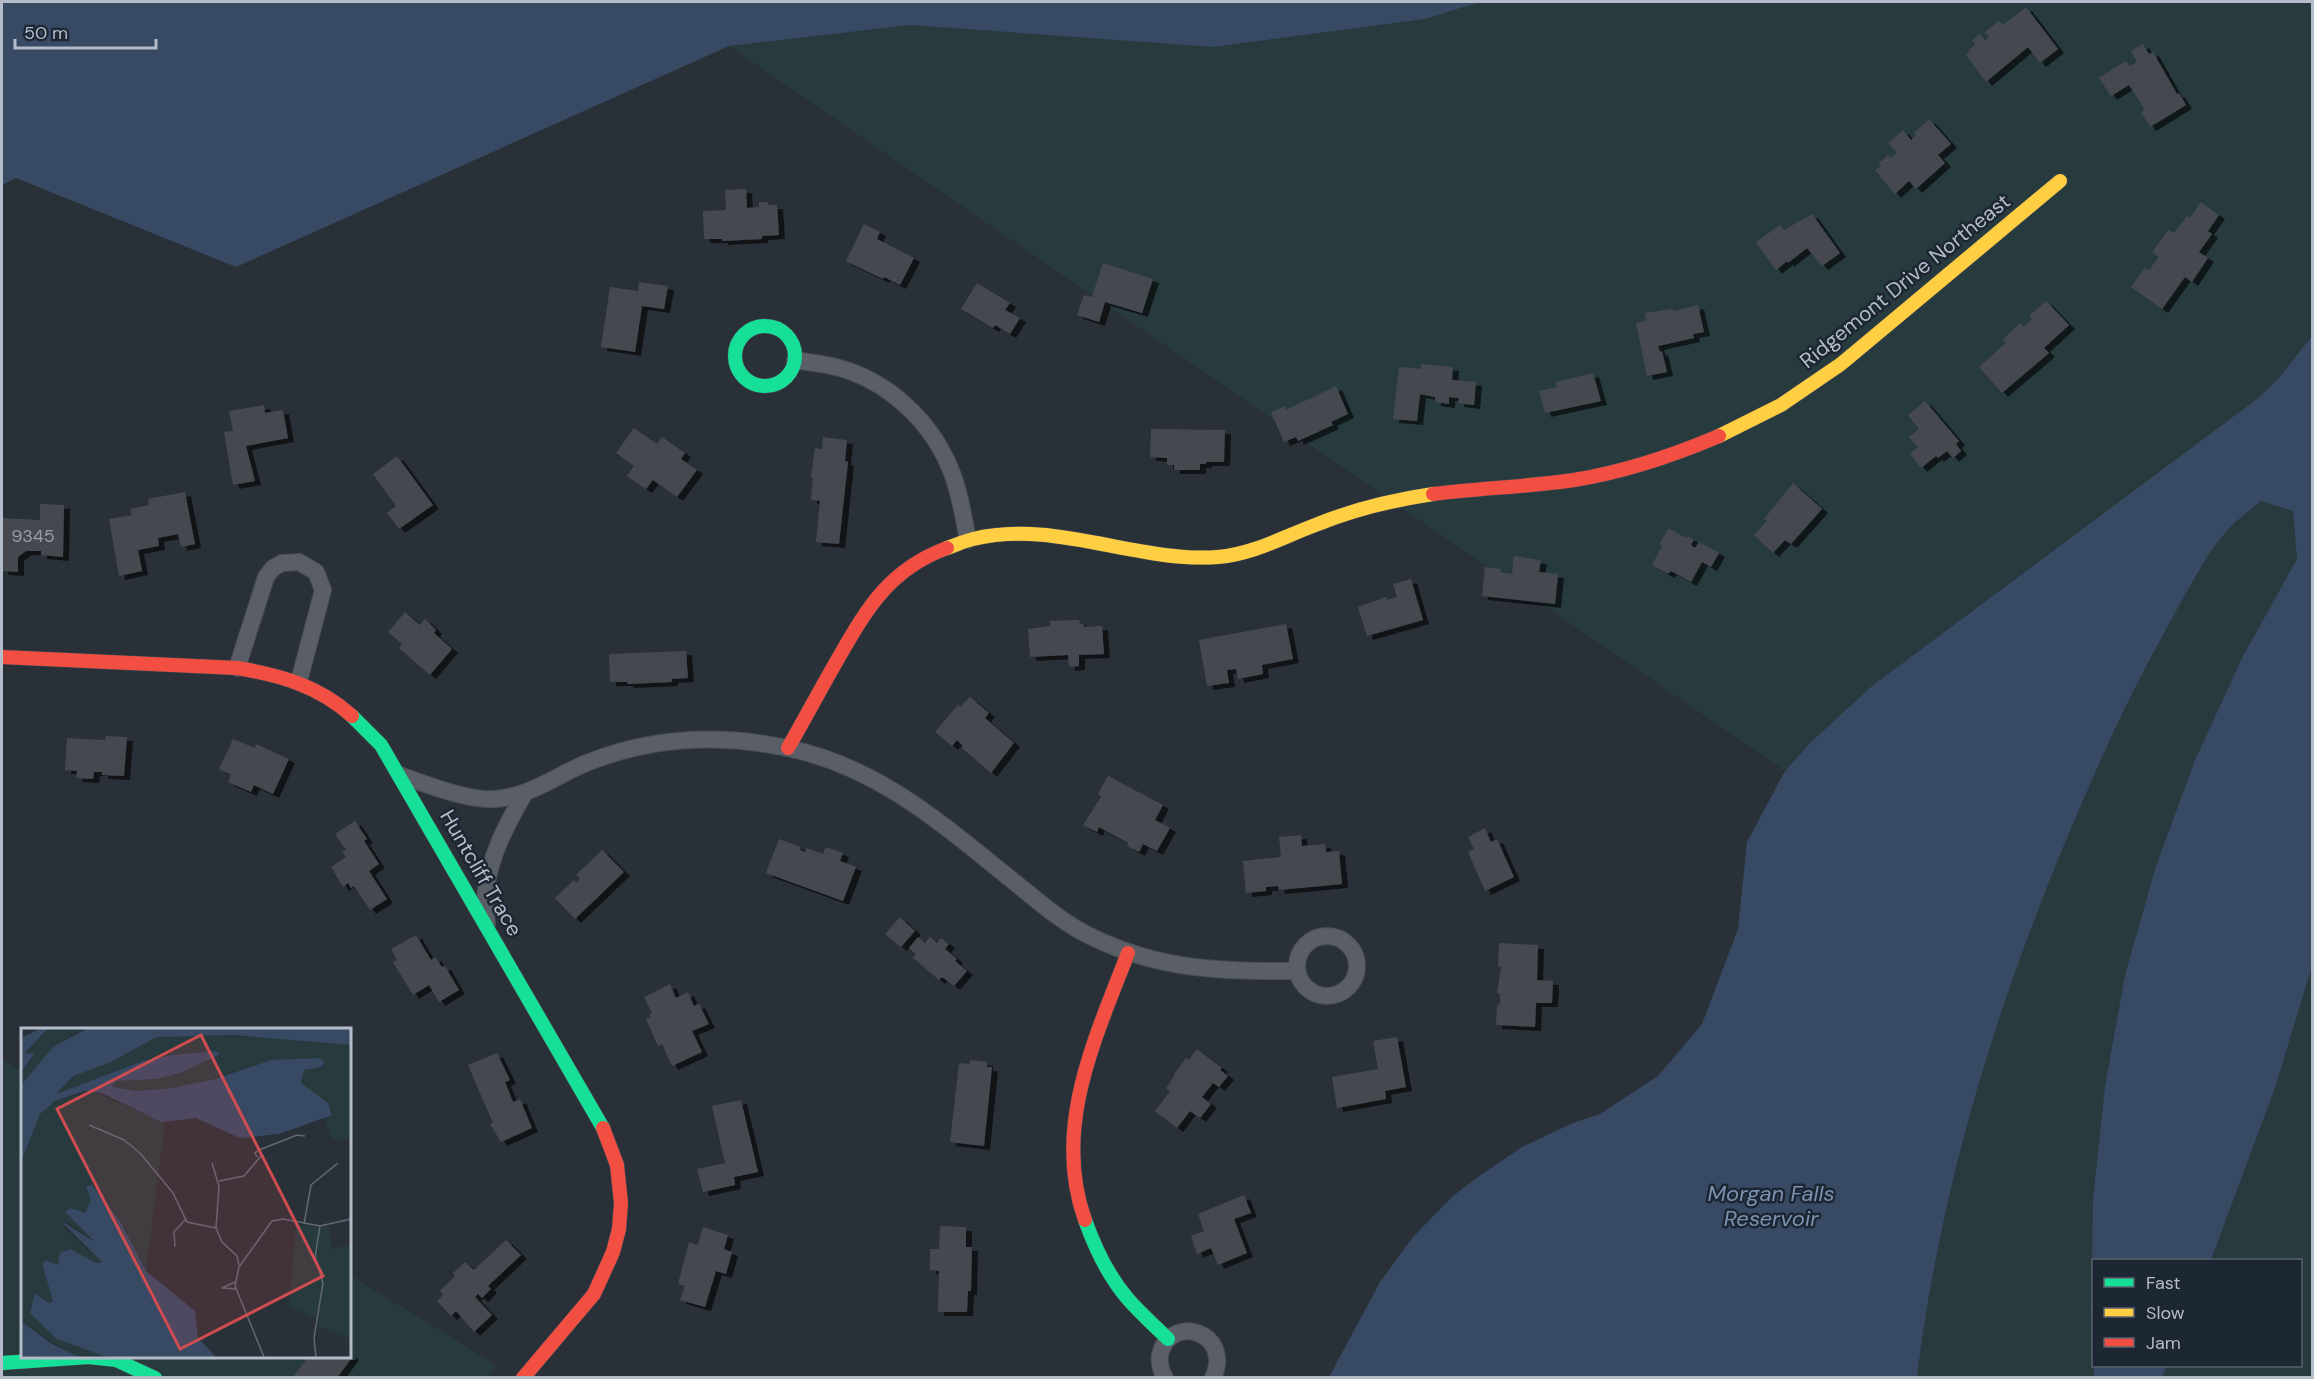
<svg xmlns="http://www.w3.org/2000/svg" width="2314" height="1379" viewBox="0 0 2314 1379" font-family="'DM Sans',sans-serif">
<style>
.green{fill:#273a3e}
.water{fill:#384963}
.building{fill:#444950;filter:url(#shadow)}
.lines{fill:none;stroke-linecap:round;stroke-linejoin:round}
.street-casing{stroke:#484c53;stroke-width:18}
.fast-casing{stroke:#484c53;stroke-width:15}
.slow-casing{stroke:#484c53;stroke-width:15}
.jam-casing{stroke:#484c53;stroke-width:15}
.street{stroke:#5a5e66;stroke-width:16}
.fast{stroke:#16e098;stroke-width:14}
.slow{stroke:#ffcf43;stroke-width:14}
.jam{stroke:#f24e42;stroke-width:14}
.labels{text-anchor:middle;stroke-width:5;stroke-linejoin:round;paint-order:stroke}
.number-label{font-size:18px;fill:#989fab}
.street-label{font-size:21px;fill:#b4bcc9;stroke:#1d2633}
.water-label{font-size:22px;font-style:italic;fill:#7c92b1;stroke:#1d2633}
.inset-road{fill:none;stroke:#616872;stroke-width:1.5}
.view{fill:#ce4d50;fill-opacity:0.15;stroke:#ce4d50;stroke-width:3}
.inset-edge{fill:none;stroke:#b4bcc9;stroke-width:3}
</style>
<defs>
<filter id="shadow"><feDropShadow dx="6" dy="4" stdDeviation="0" flood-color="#0009"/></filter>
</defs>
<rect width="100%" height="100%" fill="#2a3038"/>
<!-- green -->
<g class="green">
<polygon points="1480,2 2312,2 2312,336 2278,379 2257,399 1810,743 1785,771 729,46 910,25 1213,47 1424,19"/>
<path d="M 2260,501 L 2293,511 L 2298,559 L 2242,658 L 2195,760 L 2156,866 L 2125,975 L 2105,1086 L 2093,1199 L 2091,1312 L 2094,1377 L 1917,1378 C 1944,1154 2017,942 2111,738 C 2133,691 2156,647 2181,602 C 2195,578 2206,553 2225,533 C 2235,521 2249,511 2260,501 Z"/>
<polygon points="2312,966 2312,1377 2162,1378 2167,1366 2300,1366 2300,1260 2211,1260 2275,1088"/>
<polygon points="2,1059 22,1072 22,1356 350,1356 350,1275 496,1365 487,1378 2,1377"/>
</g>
<!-- water -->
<g class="water">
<polygon points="2,2 1480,2 1425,19 1213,47 910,25 729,46 236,267 16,178 2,185"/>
<path d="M 2312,336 L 2312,966 L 2275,1088 L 2211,1260 L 2094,1260 L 2094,1366 L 2167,1366 L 2162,1377 L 2094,1377 L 2091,1312 L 2093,1199 L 2105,1086 L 2125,975 L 2156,866 L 2195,760 L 2242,658 L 2297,559 L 2293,511 L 2261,501 C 2249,511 2235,521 2225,533 C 2207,553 2195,578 2181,602 C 2158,644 2135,686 2115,729 C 2019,937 1945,1149 1917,1377 L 1329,1377 L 1380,1282 L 1413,1237 L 1453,1196 L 1475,1179 L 1522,1147 L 1573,1123 L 1600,1114 L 1658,1076 L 1702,1024 L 1738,929 L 1747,842 L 1785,771 L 1810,743 L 1872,686 L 2257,399 L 2278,379 Z"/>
</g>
<!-- building -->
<g class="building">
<polygon points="2026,7 2058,49 2040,63 2028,47 1986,82 1966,55 1969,53 1968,51 1975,45 1972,40 1980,34 1985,40 1989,37 1985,32 1999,21 2003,25"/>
<polygon points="2143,44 2149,54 2153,52 2177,94 2179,93 2186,105 2150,127 2141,112 2145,110 2129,85 2111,96 2099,78 2126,61 2130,66 2137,62 2131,51"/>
<polygon points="1929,119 1951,144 1938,155 1945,163 1916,189 1909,181 1895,194 1875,170 1881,166 1879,163 1888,155 1890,158 1897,153 1888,143 1903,130 1911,140 1916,135 1914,133"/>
<polygon points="746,189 747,208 759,207 759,202 768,202 768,205 777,205 779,235 762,236 762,239 722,241 722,239 704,239 703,211 726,210 725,190"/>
<polygon points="2201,202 2219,215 2208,231 2212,234 2199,252 2208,258 2192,282 2185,277 2162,309 2131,287 2145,268 2149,270 2159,257 2152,252 2168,230 2174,233 2187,216 2190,218"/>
<polygon points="1812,214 1840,253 1822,266 1807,248 1788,263 1787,261 1776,270 1756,242 1780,225 1784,230"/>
<polygon points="864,224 880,232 877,239 914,258 900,285 884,277 883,279 846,261"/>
<polygon points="1103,263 1153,279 1142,313 1105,302 1099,322 1077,315 1084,295 1092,297"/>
<polygon points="639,282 668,286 664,309 642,306 635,352 601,347 610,287 638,291"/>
<polygon points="977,283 1010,303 1005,310 1020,318 1010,334 995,325 993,328 961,309"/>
<polygon points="2046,301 2069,325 2044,348 2049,353 2002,393 1979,367 2006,343 2003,339 2020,323 2024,327 2032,319 2029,316"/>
<polygon points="1698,305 1704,332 1693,334 1694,338 1658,346 1660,352 1662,351 1667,372 1647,376 1636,323 1646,321 1645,313 1672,309 1674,311"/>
<polygon points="1421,364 1453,367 1452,380 1476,382 1474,405 1458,403 1459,398 1449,397 1449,404 1435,402 1435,397 1420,394 1417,421 1393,419 1399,367 1421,369"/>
<polygon points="1593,373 1601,401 1545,413 1539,391 1557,387 1556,382"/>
<polygon points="1336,386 1348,414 1331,422 1333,425 1298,441 1296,437 1284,442 1271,412 1285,406 1286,410"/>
<polygon points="1925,401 1959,441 1956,444 1961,451 1953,458 1947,451 1938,458 1936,456 1921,468 1910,454 1918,447 1909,437 1919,429 1908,415"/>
<polygon points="264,405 265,413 283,410 288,438 246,446 255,481 233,485 224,432 233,431 229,411"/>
<polygon points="634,428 657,444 662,437 685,453 681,459 697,470 677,497 653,480 646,489 627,476 634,466 616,453"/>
<polygon points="1151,429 1225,430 1224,462 1206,462 1206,464 1200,464 1200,470 1174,470 1174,465 1167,465 1167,458 1150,457"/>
<polygon points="823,437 847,440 845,461 848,462 839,544 816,542 820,501 811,500 813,478 811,478 815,448 822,449"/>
<polygon points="397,456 433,505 399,529 387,513 396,506 373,474"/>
<polygon points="1793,483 1822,509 1791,544 1785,540 1773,553 1754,535 1767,521 1764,519"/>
<polygon points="185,492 195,544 181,547 178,534 158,538 159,546 138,550 142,571 119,576 109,519 132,515 130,509 149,505 148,499"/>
<polygon points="40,504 64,505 63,557 41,555 41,551 26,551 18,557 18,572 2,571 2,518 40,520"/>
<polygon points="1668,528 1686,538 1688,536 1694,540 1691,545 1695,548 1699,542 1719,553 1711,567 1702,562 1691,582 1671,571 1668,574 1652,565 1662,546 1660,544"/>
<polygon points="1514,556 1541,560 1539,572 1558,574 1555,604 1482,596 1485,567 1501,569 1500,572 1512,574"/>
<polygon points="1411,579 1423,620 1367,636 1358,607 1386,597 1387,600 1397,597 1393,584"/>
<polygon points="405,612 420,625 425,619 436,630 434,633 452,649 430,675 399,648 402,644 388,632"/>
<polygon points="1079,620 1080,624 1084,624 1084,627 1102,626 1104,654 1079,655 1079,666 1069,667 1068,655 1030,657 1028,629 1050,626 1050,621"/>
<polygon points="1286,624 1293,659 1262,665 1263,674 1238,679 1236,669 1227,670 1229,683 1207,686 1199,640"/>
<polygon points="686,651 688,678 672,679 672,682 628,684 627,682 610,682 609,654"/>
<polygon points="970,697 989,713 985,718 1014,743 991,773 962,748 963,746 957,740 952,746 935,732 958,705 960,707"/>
<polygon points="106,736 127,737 124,776 102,775 102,772 94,772 93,779 76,778 77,771 65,770 67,738 105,740"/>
<polygon points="233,739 255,748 256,744 289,759 273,794 254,785 251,792 228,782 231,775 219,769"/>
<polygon points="1108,776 1163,805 1155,820 1170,828 1157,851 1143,844 1139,852 1127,846 1128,843 1099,827 1097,832 1083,825 1101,797 1098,794"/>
<polygon points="355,821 367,839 364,841 379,864 369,871 387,899 370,910 354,886 351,888 348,883 343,887 331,867 346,857 342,852 346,850 335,834"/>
<polygon points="1485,828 1491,842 1497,839 1514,877 1485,891 1468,852 1474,849 1468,837"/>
<polygon points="1301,835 1302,846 1325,844 1326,852 1339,851 1342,884 1279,890 1278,886 1266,887 1266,891 1246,893 1243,861 1281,857 1279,837"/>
<polygon points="779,839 801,847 800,850 805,852 807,848 823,854 826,847 843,853 840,861 856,867 843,901 766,873"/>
<polygon points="602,850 624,872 575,919 555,898 574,880 576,883 580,879 576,875"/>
<polygon points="900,917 915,931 901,947 885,934"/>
<polygon points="416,935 431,960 435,957 442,967 445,966 459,990 439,1002 429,985 413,995 393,962 397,960 391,949"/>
<polygon points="918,937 925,943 930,937 937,943 941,938 949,944 945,949 957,959 955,961 967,971 954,986 942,977 939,980 913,958 916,954 909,948"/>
<polygon points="1499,943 1538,945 1537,980 1553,981 1552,1003 1536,1003 1535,1027 1496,1025 1497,1005 1500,1004 1500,994 1497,993 1501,967 1498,966"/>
<polygon points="670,984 676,998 688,992 694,1006 699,1004 709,1024 692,1031 702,1052 672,1066 662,1044 658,1046 646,1019 651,1017 649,1014 652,1013 644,997"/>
<polygon points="1397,1037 1406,1087 1385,1091 1386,1099 1337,1108 1332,1077 1378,1069 1373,1041"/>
<polygon points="1197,1049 1222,1068 1220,1070 1228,1076 1219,1087 1213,1083 1202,1097 1211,1104 1200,1118 1190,1111 1177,1128 1155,1111 1170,1091 1166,1088 1175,1075 1174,1074 1186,1058 1189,1060"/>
<polygon points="497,1053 510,1080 505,1082 513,1102 520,1099 532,1128 501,1142 490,1124 493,1123 468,1065"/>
<polygon points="970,1060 987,1062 987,1067 992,1067 984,1146 950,1142 959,1063 970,1064"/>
<polygon points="741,1100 758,1172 734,1177 735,1185 703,1192 697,1169 725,1163 712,1106"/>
<polygon points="1244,1195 1251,1213 1234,1219 1247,1253 1218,1265 1211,1248 1197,1254 1191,1236 1204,1231 1198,1214"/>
<polygon points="940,1226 966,1227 966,1247 972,1247 971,1291 968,1291 967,1312 938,1312 939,1271 930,1270 930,1249 939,1249"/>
<polygon points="703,1227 728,1235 724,1249 732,1252 726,1274 716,1271 705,1307 680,1300 685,1286 678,1284 689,1242 698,1245"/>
<polygon points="506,1240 521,1255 488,1286 491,1289 482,1298 478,1294 475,1297 492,1315 474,1332 456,1311 451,1316 437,1301 443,1295 440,1291 455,1276 453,1273 465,1262 474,1270"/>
<polygon points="350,1353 353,1356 337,1378 292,1378 309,1356 350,1356"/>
</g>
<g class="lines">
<!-- street casing -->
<g class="street-casing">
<g id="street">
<path d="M 795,360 C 809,362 823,364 836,367 C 887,380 930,420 950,468 C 960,491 963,516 968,540"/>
<polyline points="237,668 266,577 273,568 282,563 299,562 316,572 323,590 299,681"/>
<path d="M 400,775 C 425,784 468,801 495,799 C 532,796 556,775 589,762 C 653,737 721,734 787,748 C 878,766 943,825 1012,880 C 1038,901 1062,923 1092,937 C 1162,971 1222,971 1297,971"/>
<path d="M 487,923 C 486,912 484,901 486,890 C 490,855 507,824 524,794"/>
<circle cx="1327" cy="966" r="30"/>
<path d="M 1165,1378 C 1161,1371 1159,1363 1160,1355 C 1169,1313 1234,1331 1213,1378"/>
</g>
</g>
<!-- fast casing -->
<g class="fast-casing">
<g id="fast">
<circle cx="765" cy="356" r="30"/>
<polyline points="352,716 381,745 603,1128"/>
<path d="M 1085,1220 C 1095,1248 1108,1276 1128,1299 C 1140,1313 1155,1326 1168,1339"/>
<polyline points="2,1363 89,1357 116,1360 155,1378"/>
</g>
</g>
<!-- slow casing -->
<g class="slow-casing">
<g id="slow">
<polyline points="1719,436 1781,405 1841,364 2060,181"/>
<path d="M 947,548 C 956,545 964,541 973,539 C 1055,519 1136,563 1218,557 C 1254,554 1285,536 1318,524 C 1355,509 1393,500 1433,494"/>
</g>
</g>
<!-- jam casing -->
<g class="jam-casing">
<g id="jam">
<path d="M 1433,494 C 1480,488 1527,487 1574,480 C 1624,472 1672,456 1719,436"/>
<path d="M 2,657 L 237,668 C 280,675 319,686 352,716"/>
<path d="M 788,748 C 804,720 819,692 835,664 C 865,612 887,570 947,548"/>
<path d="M 1085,1220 C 1052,1128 1095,1039 1128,953"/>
<polyline points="523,1378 594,1294 613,1252 619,1229 621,1203 617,1165 603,1128"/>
</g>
</g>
<!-- street -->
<use href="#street" class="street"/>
<!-- fast -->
<use href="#fast" class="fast"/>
<!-- slow -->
<use href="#slow" class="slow"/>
<!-- jam -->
<use href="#jam" class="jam"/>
</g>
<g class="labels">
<!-- number labels -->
<g class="number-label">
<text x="33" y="542">9345</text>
</g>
<!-- street labels -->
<g class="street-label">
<text transform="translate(1905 281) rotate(-39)" y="7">Ridgemont Drive Northeast</text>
<text transform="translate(481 873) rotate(60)" y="7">Huntcliff Trace</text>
</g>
<!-- water labels -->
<g class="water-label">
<text x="1771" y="1201">Morgan Falls<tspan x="1771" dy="25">Reservoir</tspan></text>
</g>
</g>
<!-- overview -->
<g transform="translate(21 1028)">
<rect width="330" height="330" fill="#2a3038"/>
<path d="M 26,1 L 65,1 L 51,5 L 0,57 L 0,45 L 12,30 L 3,26 ZM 154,7 L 278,10 L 330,17 L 330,111 L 311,111 L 303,90 L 312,84 L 280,55 L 283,42 L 300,39 L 303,34 L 250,32 L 168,58 L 116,63 L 91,60 L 95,53 L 135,51 L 160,45 L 198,26 L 194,23 L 151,27 L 122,33 L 35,66 L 56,47 L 93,33 L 136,9 ZM 71,63 L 144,95 L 125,243 L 99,193 L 66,159 L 70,172 L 64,185 L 44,184 L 74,214 L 47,194 L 43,200 L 81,234 L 75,235 L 45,221 L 37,237 L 25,232 L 21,236 L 32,268 L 31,276 L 22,272 L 36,311 L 85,329 L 51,327 L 0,293 L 0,134 L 6,113 L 19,86 L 34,73 ZM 275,197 L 308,199 L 311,221 L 330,216 L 330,311 L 296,298 L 298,292 L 268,278 Z" fill="#273a3e"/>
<path d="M 18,1 L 26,1 L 4,25 L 13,26 L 0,45 L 0,10 ZM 65,1 L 330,1 L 330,17 L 213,7 L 136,9 L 90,34 L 53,48 L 35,66 L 122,33 L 151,27 L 194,23 L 199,26 L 160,45 L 135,51 L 95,53 L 91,59 L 116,63 L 152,60 L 194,51 L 250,32 L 299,30 L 304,34 L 300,39 L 283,42 L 280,55 L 307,75 L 311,87 L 258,106 L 219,110 L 175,90 L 140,94 L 81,65 L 64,63 L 34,73 L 19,86 L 0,134 L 0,57 L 32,19 ZM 71,157 L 99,193 L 125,243 L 174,283 L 177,310 L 195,329 L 85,329 L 36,311 L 9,285 L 14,265 L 28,275 L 32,273 L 21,236 L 25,232 L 37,237 L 39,225 L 49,221 L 75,235 L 81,234 L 40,193 L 74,214 L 44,184 L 49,180 L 64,185 L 70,172 L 65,159 ZM 0,293 L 31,316 L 58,329 L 1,328 Z" fill="#384963"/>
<path class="inset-road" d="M 68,97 L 103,112 L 119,125 L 152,165 L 166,194 L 195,200M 238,122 L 276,107 L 284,108M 191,135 L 198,158 L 195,200 L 201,214 L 216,228 L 218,237M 198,153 L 223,148 L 240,128 L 238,122 L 234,125 L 236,129M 283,196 L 290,157 L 317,135M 154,219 L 153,204 L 164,192M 214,254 L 201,260 L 216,261M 243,329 L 214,258 L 218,239 L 251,193 L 262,191 L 299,198 L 330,191M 295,329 L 293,310 L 302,255 L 294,229 L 299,198"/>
<path class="view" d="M 180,7 L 302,248 L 159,321 L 36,81 Z"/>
<rect width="330" height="330" class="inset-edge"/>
</g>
<!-- border -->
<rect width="2314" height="1379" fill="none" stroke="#b4bcc9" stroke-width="6"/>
<!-- legend -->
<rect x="2092" y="1259" width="210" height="108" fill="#1d2633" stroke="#59626f" stroke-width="1.5"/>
<rect x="2104" y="1278" width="30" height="9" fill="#16e098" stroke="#59626f" stroke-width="1.5"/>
<text x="2146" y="1289" font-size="18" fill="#b4bcc9">Fast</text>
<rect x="2104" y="1308" width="30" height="9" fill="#ffcf43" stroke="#59626f" stroke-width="1.5"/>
<text x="2146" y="1319" font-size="18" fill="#b4bcc9">Slow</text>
<rect x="2104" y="1338" width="30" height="9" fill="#f24e42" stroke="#59626f" stroke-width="1.5"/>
<text x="2146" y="1349" font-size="18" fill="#b4bcc9">Jam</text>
<!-- scale -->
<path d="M15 39v9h141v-9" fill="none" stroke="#b4bcc9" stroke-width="3"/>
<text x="24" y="39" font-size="18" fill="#b4bcc9" stroke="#1d2633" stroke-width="4.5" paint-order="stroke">50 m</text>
</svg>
